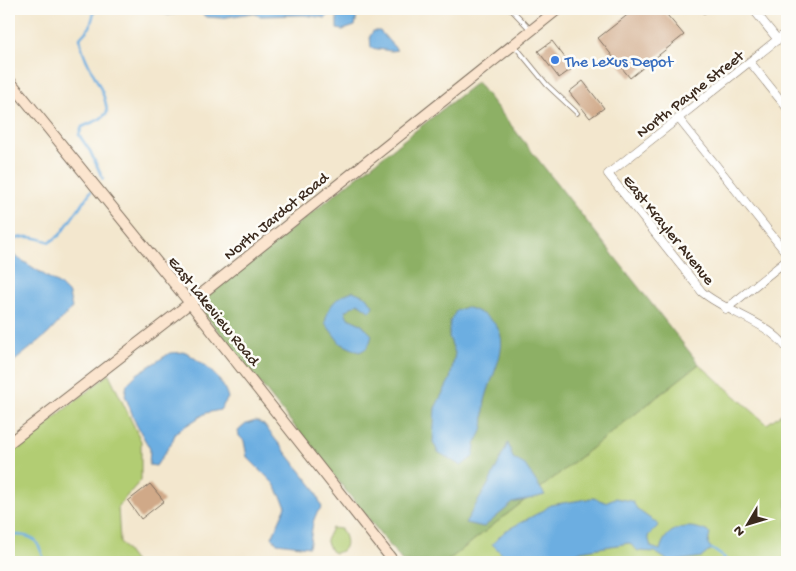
<svg xmlns="http://www.w3.org/2000/svg" width="796" height="571" viewBox="0 0 796 571" font-family="'Gochi Hand',sans-serif">
<style>
.green{fill:#b2cd73;stroke:#767c48}
.forest{fill:#8db065;stroke:#646d42}
.water{fill:#6caee1;stroke:#546c80}
.lines{fill:none;stroke-linecap:round;stroke-linejoin:round}
.stream{stroke:#6caee1;stroke-width:2.5}
.building{fill:#d0a988}
.lane-casing{stroke:#7b6c5c;stroke-width:5.5}
.street-casing{stroke:#7b6c5c;stroke-width:9}
.secondary-casing{stroke:#7b6c5c;stroke-width:12}
.lane{stroke:#fff;stroke-width:4}
.street{stroke:#fff;stroke-width:8}
.secondary{stroke:#fbe5cf;stroke-width:10}
.shop-dot{fill:#3f7fe0;stroke:#fdfcf7;stroke-width:2}
.labels{text-anchor:middle;stroke-width:5;stroke-linejoin:round;paint-order:stroke}
.shop-label{font-size:16px;fill:#366cbe;stroke:#fdfcf7;text-anchor:start}
.street-label{font-size:16px;fill:#3b2a1e;stroke:#fdfcf7}
</style>
<rect width="100%" height="100%" fill="#fdfcf7"/>
<filter id="ink" filterUnits="userSpaceOnUse"><feTurbulence type="fractalNoise" baseFrequency=".02" numOctaves="2"/><feDisplacementMap in="SourceGraphic" scale="10" xChannelSelector="R" yChannelSelector="G"/><feConvolveMatrix kernelMatrix="1 2 1 2 8 2 1 2 1" color-interpolation-filters="sRGB"/></filter>
<filter id="wash" filterUnits="userSpaceOnUse"><feTurbulence type="fractalNoise" baseFrequency=".0096" numOctaves="4" result="noise"/><feDisplacementMap in="SourceGraphic" scale="20" xChannelSelector="R" yChannelSelector="G"/><feGaussianBlur stdDeviation="1.12" result="paint"/><feColorMatrix in="noise" values="0 0 0 0 0 0 0 0 0 0 0 0 0 0 0 0 0 1.4 0 .05"/><feComposite in="paint" operator="in"/></filter>
<g filter="url(#wash)">
<rect width="100%" height="100%" fill="#f3e7ce"/>
<!-- green -->
<g class="green">
<polygon points="699,364 767,424 787,410 787,562 446,562"/>
<polygon points="109,374 141,441 141,480 118,506 120,542 135,562 9,562 9,454"/>
<path d="M 332,528 L 341,529 C 345,536 349,545 342,551 L 335,553 L 331,551 L 326,540 Z"/>
</g>
<!-- forest -->
<polygon class="forest" points="477,82 699,364 446,562 403,562 204,313 199,304 204,298"/>
<!-- water -->
<g class="water">
<polygon points="153,9 334,9 326,18 304,15 260,16 252,13 221,18 206,17 197,10 168,15"/>
<polygon points="340,9 353,9 357,15 355,26 343,30 337,29 337,15"/>
<polygon points="373,31 380,31 397,50 391,51 371,48 370,36"/>
<polygon points="9,252 60,285 69,294 72,308 48,334 12,363 9,370"/>
<path d="M 353,291 L 367,297 L 374,307 L 370,312 L 358,303 L 345,311 L 348,318 L 361,324 L 372,335 C 370,344 368,349 359,352 L 340,343 L 325,323 C 328,305 336,297 353,291 Z"/>
<path d="M 466,307 C 525,327 495,361 485,401 C 483,410 485,422 482,431 C 477,442 474,442 474,456 L 461,466 L 438,452 L 433,442 L 435,408 L 450,379 L 455,353 L 449,337 L 450,322 L 456,311 Z"/>
<path d="M 186,352 C 203,364 223,377 228,398 L 220,410 L 206,413 L 176,432 L 172,442 L 156,466 L 149,465 L 150,449 L 136,424 L 125,395 L 127,384 L 137,374 L 170,353 Z"/>
<path d="M 256,421 L 264,425 L 314,488 L 322,507 C 310,518 313,532 309,547 L 277,543 L 272,537 L 286,506 L 274,484 L 247,457 L 244,441 L 239,436 L 238,431 L 246,424 Z"/>
<polygon points="508,443 513,458 525,465 545,495 513,503 484,527 465,523 489,483"/>
<path d="M 594,498 L 605,502 L 615,498 L 632,501 L 638,510 L 659,525 L 648,536 L 651,547 L 660,550 C 666,525 690,522 710,533 L 708,544 L 712,549 L 702,557 L 670,562 L 655,552 L 638,551 L 629,543 L 581,551 L 563,560 L 551,562 L 510,562 L 492,544 L 505,531 L 544,510 L 550,505 Z"/>
</g>
<g class="lines">
<!-- stream -->
<g class="stream">
<path d="M 95,9 L 90,27 L 80,38 C 83,65 106,86 107,113 L 100,119 L 82,127 L 79,135 L 90,151 L 103,179"/>
<path d="M 9,242 C 22,234 36,237 50,242 L 60,235 L 91,191"/>
<path d="M 9,535 C 35,534 37,539 45,562"/>
<polyline points="712,549 725,558 724,562"/>
</g>
</g>
<g id="blocks">
<!-- building -->
<g class="building">
<polygon points="635,9 662,9 684,35 630,78 598,38"/>
<polygon points="552,41 573,68 559,78 538,51"/>
<polygon points="583,81 604,108 590,118 569,92"/>
<polygon points="150,484 164,501 141,519 128,501"/>
</g>
</g>
</g>
<g filter="url(#ink)">
<use href="#blocks" fill-opacity="0" stroke="#7b6c5c" stroke-width="1"/>
<g class="lines">
<!-- lane casing -->
<g class="lane-casing">
<g id="lane">
<polyline points="511,9 530,29"/>
<polyline points="702,9 704,11 707,9"/>
<polyline points="515,46 547,85 577,113"/>
</g>
</g>
<!-- street casing -->
<g class="street-casing">
<g id="street">
<polyline points="753,9 778,40"/>
<path d="M 787,32 L 608,174 L 702,292 C 729,314 765,320 787,348"/>
<polyline points="750,62 787,108"/>
<polyline points="679,119 787,254"/>
<polyline points="726,309 787,260"/>
</g>
</g>
<!-- secondary casing -->
<g class="secondary-casing">
<g id="secondary">
<polyline points="9,80 190,303 394,562"/>
<polyline points="9,443 190,303 558,9"/>
</g>
</g>
<!-- lane -->
<use href="#lane" class="lane"/>
<!-- street -->
<use href="#street" class="street"/>
<!-- secondary -->
<use href="#secondary" class="secondary"/>
</g>
</g>
<!-- markers -->
<circle class="shop-dot" cx="555" cy="60" r="5"/>
<g class="labels">
<!-- shop labels -->
<g class="shop-label">
<text x="565" y="66">The Lexus Depot</text>
</g>
<!-- street labels -->
<g class="street-label">
<text transform="translate(689 93) rotate(-38)" y="6">North Payne Street</text>
<text transform="translate(275 215) rotate(-39)" y="6">North Jardot Road</text>
<text transform="translate(670 229) rotate(51)" y="6">East Krayler Avenue</text>
<text transform="translate(215 310) rotate(51)" y="6">East Lakeview Road</text>
</g>
</g>
<!-- margin -->
<rect width="796" height="571" fill="none" stroke="#fdfcf7" stroke-width="30"/>
<!-- north arrow -->
<g transform="translate(748 524) rotate(232)" stroke="#fdfcf7" stroke-width="4" paint-order="stroke">
<path d="M0-4L9 19L0 12L-9 19Z" fill="#3b2a1e"/>
<text y="-8" font-size="14" font-weight="bold" text-anchor="middle" fill="#3b2a1e">N</text>
</g>
</svg>
